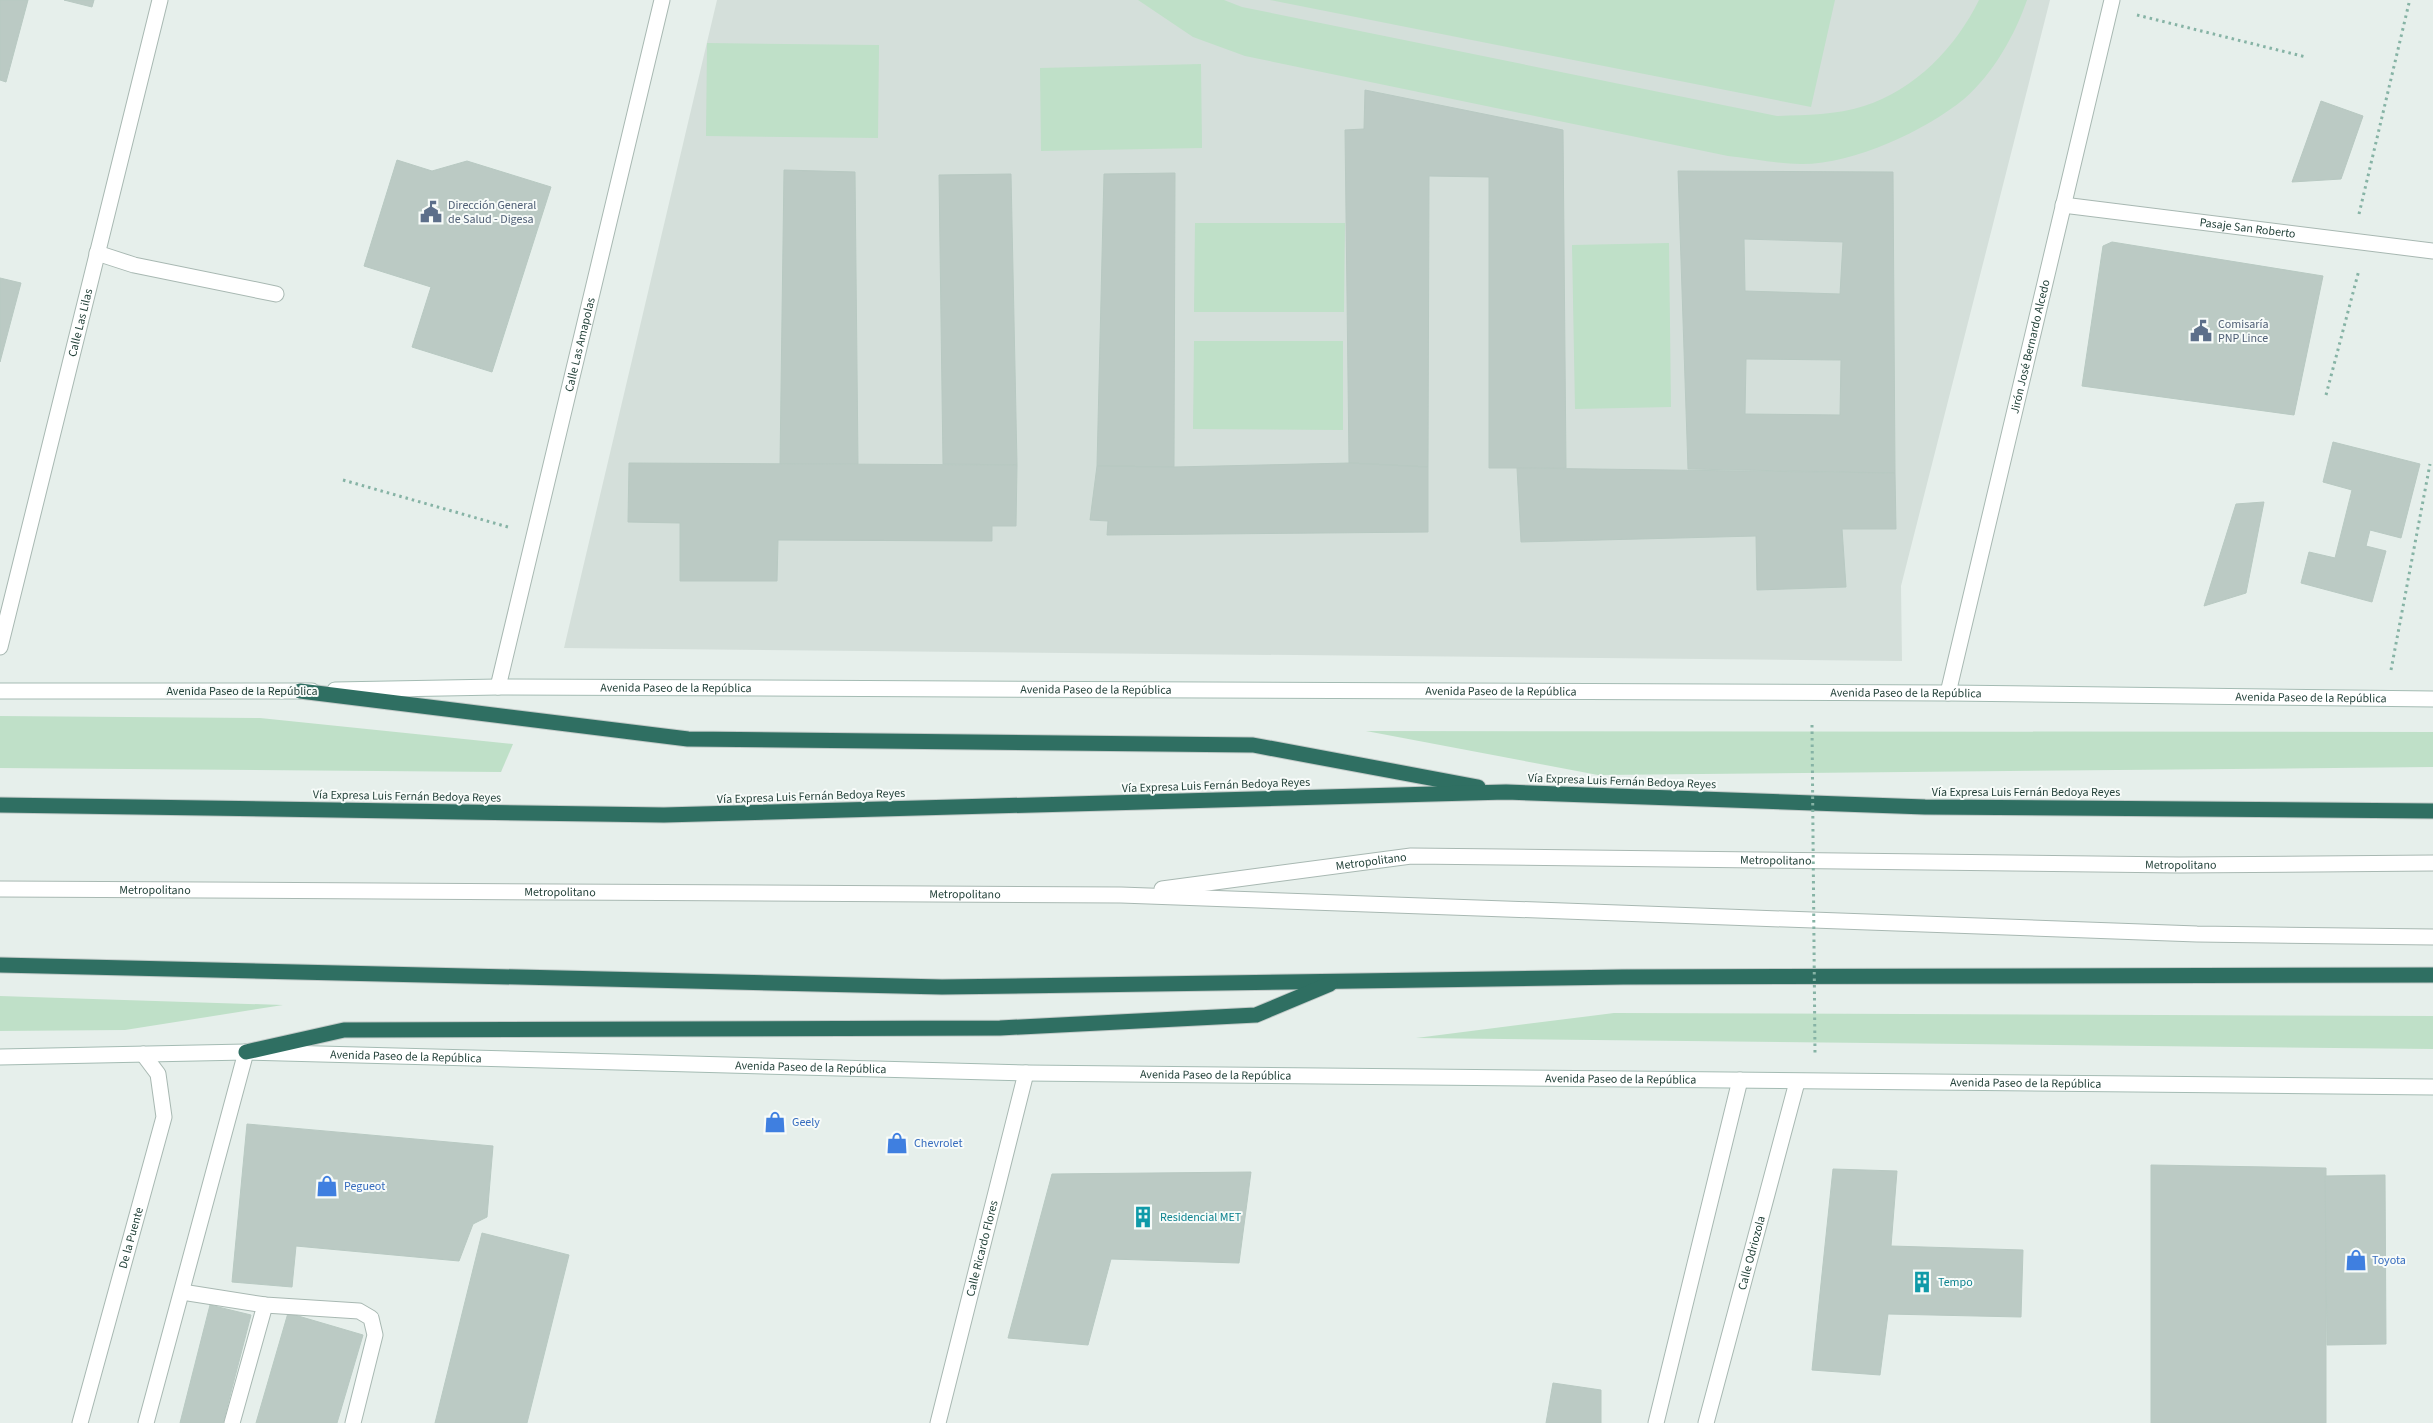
<svg xmlns="http://www.w3.org/2000/svg" width="2433" height="1423" viewBox="0 0 2433 1423" font-family="'Source Sans 3',sans-serif">
<style>
.built{fill:#d4dfda}
.green{fill:#bfe0c8}
.building{fill:#bbcac4;stroke:#b8c9c2;fill-rule:evenodd}
.lines{fill:none;stroke-linecap:round;stroke-linejoin:round}
.service-casing{stroke:#a8b8b2;stroke-width:17}
.minor-casing{stroke:#a8b8b2;stroke-width:17}
.tertiary-casing{stroke:#a8b8b2;stroke-width:17}
.secondary-casing{stroke:#a4bbb3;stroke-width:17}
.motorway-casing{stroke:#c2cac8;stroke-width:17}
.path{stroke:#86b3a5;stroke-width:3;stroke-dasharray:2.5 4;stroke-linecap:butt}
.service{stroke:#fff;stroke-width:15}
.minor{stroke:#fff;stroke-width:15}
.tertiary{stroke:#fff;stroke-width:15}
.secondary{stroke:#fff;stroke-width:15}
.motorway{stroke:#2f6f62;stroke-width:15}
.path-bridge{stroke:#86b3a5;stroke-width:3;stroke-dasharray:2.5 4;stroke-linecap:butt}
.labels{text-anchor:middle;stroke-width:4;stroke-linejoin:round;paint-order:stroke}
.service-label{font-size:12px;fill:#4e5e75;stroke:#f7fbf9;text-anchor:start}
.street-label{font-size:12px;fill:#24423a;stroke:#f7fbf9}
.shop-label{font-size:12px;fill:#366cbe;stroke:#f7fbf9;text-anchor:start}
.culture-label{font-size:12px;fill:#0d838f;stroke:#f7fbf9;text-anchor:start}
</style>
<rect width="100%" height="100%" fill="#e6efeb"/>
<!-- built -->
<polygon class="built" points="717,0 2050,0 1901,586 1902,661 564,648"/>
<!-- green -->
<g class="green">
<path d="M 1138,0 L 1224,0 L 1242,7 L 1777,116 C 1806,115 1836,115 1864,106 C 1915,90 1956,47 1979,0 L 2027,0 C 2015,35 1993,74 1964,99 C 1925,131 1852,165 1800,164 C 1776,164 1752,158 1728,156 L 1245,56 L 1193,37 Z"/>
<polygon points="1270,0 1835,0 1811,107"/>
<polygon points="707,43 879,45 878,138 706,136"/>
<polygon points="1201,64 1202,148 1041,151 1040,68"/>
<polygon points="1195,223 1345,223 1344,312 1194,312"/>
<polygon points="1669,243 1671,407 1575,409 1572,245"/>
<polygon points="1194,341 1343,341 1343,430 1193,429"/>
<polygon points="0,716 260,718 513,744 501,772 0,768"/>
<polygon points="1366,731 2433,732 2433,767 1598,775"/>
<polygon points="0,996 283,1005 125,1030 0,1031"/>
<polygon points="1614,1013 2433,1016 2433,1049 1416,1038"/>
</g>
<!-- building -->
<g class="building">
<polygon points="0,0 28,0 6,82 0,80"/>
<polygon points="64,0 94,0 92,7"/>
<polygon points="1365,90 1563,130 1566,468 1489,468 1489,177 1429,176 1428,467 1349,463 1345,130 1364,129"/>
<polygon points="2321,101 2363,116 2341,179 2292,182"/>
<polygon points="397,160 432,171 467,161 551,187 492,372 412,347 431,287 364,266"/>
<polygon points="784,170 855,172 858,464 780,464"/>
<path d="M 1678,171 L 1893,172 L 1895,473 L 1688,469 ZM 1744,239 L 1843,242 L 1840,294 L 1745,291 ZM 1746,359 L 1841,360 L 1840,415 L 1745,414 Z"/>
<polygon points="1175,173 1174,467 1097,466 1104,174"/>
<polygon points="1011,174 1017,465 943,464 939,175"/>
<polygon points="2112,242 2323,276 2294,415 2082,386 2103,246"/>
<polygon points="0,278 21,283 0,362"/>
<polygon points="2333,442 2420,464 2401,538 2370,530 2366,546 2386,551 2372,602 2301,583 2309,552 2335,558 2352,490 2323,482"/>
<polygon points="629,463 1017,465 1016,526 992,526 992,541 778,540 777,581 680,581 680,523 628,522"/>
<polygon points="1349,463 1428,467 1428,532 1107,535 1108,521 1090,520 1097,466 1174,467"/>
<polygon points="1517,468 1895,473 1896,529 1842,529 1846,587 1757,590 1756,536 1521,542"/>
<polygon points="2264,502 2246,593 2204,606 2236,504"/>
<polygon points="247,1124 493,1146 487,1217 473,1224 459,1261 296,1246 292,1287 232,1282"/>
<polygon points="2151,1165 2326,1168 2326,1423 2151,1423"/>
<polygon points="1833,1169 1897,1171 1891,1246 2023,1250 2021,1317 1888,1314 1880,1375 1812,1370"/>
<polygon points="1251,1172 1239,1263 1111,1259 1088,1345 1008,1338 1052,1174"/>
<polygon points="2385,1175 2386,1344 2327,1345 2325,1176"/>
<polygon points="482,1233 569,1255 527,1423 435,1423"/>
<polygon points="210,1305 251,1315 223,1423 180,1423"/>
<polygon points="288,1313 363,1335 337,1423 256,1423"/>
<polygon points="1553,1383 1601,1390 1601,1423 1546,1423"/>
</g>
<g class="lines">
<!-- service casing -->
<g class="service-casing">
<g id="service">
<polyline points="97,253 134,265 276,294"/>
<path id="s1" d="M 0,889 L 1121,895 L 2197,934 L 2433,937"/>
<path id="s2" d="M 1162,889 L 1411,856 L 2179,865 L 2433,863"/>
<polyline points="182,1292 265,1305 359,1311 371,1318 375,1335 353,1423"/>
<polyline points="232,1423 265,1305"/>
</g>
</g>
<!-- minor casing -->
<g class="minor-casing">
<g id="minor">
<path id="s3" d="M 2063,205 L 2433,251"/>
<path id="s4" d="M 498,687 L 662,0"/>
<path id="s5" d="M 1948,693 L 2112,0"/>
<path id="s6" d="M 80,1423 L 164,1117 L 158,1074 L 143,1054"/>
<polyline points="146,1423 246,1052"/>
<path id="s7" d="M 938,1423 L 1026,1073"/>
<polyline points="1656,1423 1740,1080"/>
<path id="s8" d="M 1706,1423 L 1797,1082"/>
</g>
</g>
<!-- tertiary casing -->
<g class="tertiary-casing">
<g id="tertiary">
<path id="s9" d="M 0,647 L 160,0"/>
</g>
</g>
<!-- secondary casing -->
<g class="secondary-casing">
<g id="secondary">
<path id="s10" d="M 335,690 L 498,687 L 1948,693 L 2433,699"/>
<polyline points="0,691 312,691"/>
<path id="s11" d="M 0,1057 L 246,1052 L 1026,1073 L 2433,1087"/>
</g>
</g>
<!-- motorway casing -->
<g class="motorway-casing">
<g id="motorway">
<polyline points="300,691 688,739 1253,745 1478,787"/>
<polyline points="0,805 664,815 1506,792 1925,807 2433,811"/>
<polyline points="0,965 942,987 1623,977 2433,975"/>
<polyline points="246,1052 344,1030 1000,1028 1256,1015 1330,984"/>
</g>
</g>
<!-- path -->
<g class="path">
<polyline points="2137,15 2306,57"/>
<polyline points="2359,214 2409,3"/>
<polyline points="2326,395 2359,270"/>
<polyline points="343,480 508,527"/>
<polyline points="2391,670 2430,464"/>
</g>
<!-- service -->
<use href="#service" class="service"/>
<!-- minor -->
<use href="#minor" class="minor"/>
<!-- tertiary -->
<use href="#tertiary" class="tertiary"/>
<!-- secondary -->
<use href="#secondary" class="secondary"/>
<!-- motorway -->
<use href="#motorway" class="motorway"/>
<!-- path-bridge -->
<polyline class="path-bridge" points="1812,725 1815,1054"/>
</g>
<!-- icons -->
<defs>
<g id="civic-bare" transform="scale(1.725)"><path d="M-.6-6.5H3V-4.5H.6V-3L4-1V1h2V6H-6V1h2V-1L-.6-3ZM-1.2 2.5V6h2.4V2.5Z" fill="#5c6f8a" stroke="#f7fbf9" stroke-width="2.5" paint-order="stroke"/></g>
<g id="shop-bare" transform="scale(1.725)"><path d="M-5-2.5h2.3a2.7 3.5 0 0 1 5.4 0H5L5.5 6h-11ZM-1.5-2.5h3a1.5 2.3 0 0 0-3 0Z" fill="#3f7fe0" stroke="#f7fbf9" stroke-width="2.5" paint-order="stroke"/></g>
<g id="building-bare" transform="scale(1.725)"><path d="M-4-6H4V6H1V3H-1V6H-4ZM-2.5-4.3h1.7v1.8h-1.7ZM.8-4.3h1.7v1.8H.8ZM-2.5-1h1.7V.8h-1.7ZM.8-1h1.7V.8H.8Z" fill="#0f9aa8" stroke="#f7fbf9" stroke-width="2.5" paint-order="stroke"/></g>
</defs>
<g fill-rule="evenodd">
<use href="#civic-bare" x="431" y="212"/>
<use href="#civic-bare" x="2201" y="331"/>
<use href="#shop-bare" x="775" y="1122"/>
<use href="#shop-bare" x="897" y="1143"/>
<use href="#shop-bare" x="327" y="1186"/>
<use href="#building-bare" x="1143" y="1217"/>
<use href="#shop-bare" x="2356" y="1260"/>
<use href="#building-bare" x="1922" y="1282"/>
</g>
<g class="labels">
<!-- service labels -->
<g class="service-label">
<text x="448" y="209">Dirección General<tspan x="448" dy="14">de Salud - Digesa</tspan></text>
<text x="2218" y="328">Comisaría<tspan x="2218" dy="14">PNP Lince</tspan></text>
</g>
<!-- street labels -->
<g class="street-label">
<text dy="4" stroke="none"><textPath href="#s3" startOffset="186">Pasaje San Roberto</textPath></text>
<text dy="4" stroke="none"><textPath href="#s9" startOffset="334">Calle Las Lilas</textPath></text>
<text dy="4" stroke="none"><textPath href="#s4" startOffset="352">Calle Las Amapolas</textPath></text>
<text dy="4" stroke="none"><textPath href="#s5" startOffset="356">Jirón José Bernardo Alcedo</textPath></text>
<text dy="4" stroke="none"><textPath href="#s10" startOffset="341">Avenida Paseo de la República</textPath></text>
<text dy="4" stroke="none"><textPath href="#s10" startOffset="761">Avenida Paseo de la República</textPath></text>
<text x="242" y="695">Avenida Paseo de la República</text>
<text dy="4" stroke="none"><textPath href="#s10" startOffset="1166">Avenida Paseo de la República</textPath></text>
<text dy="4" stroke="none"><textPath href="#s10" startOffset="1571">Avenida Paseo de la República</textPath></text>
<text dy="4" stroke="none"><textPath href="#s10" startOffset="1976">Avenida Paseo de la República</textPath></text>
<text transform="translate(1622 781) rotate(2)" y="4">Vía Expresa Luis Fernán Bedoya Reyes</text>
<text transform="translate(1216 785) rotate(-2)" y="4">Vía Expresa Luis Fernán Bedoya Reyes</text>
<text x="2026" y="796">Vía Expresa Luis Fernán Bedoya Reyes</text>
<text transform="translate(407 796) rotate(1)" y="4">Vía Expresa Luis Fernán Bedoya Reyes</text>
<text transform="translate(811 796) rotate(-2)" y="4">Vía Expresa Luis Fernán Bedoya Reyes</text>
<text dy="4" stroke="none"><textPath href="#s2" startOffset="616">Metropolitano</textPath></text>
<text dy="4" stroke="none"><textPath href="#s2" startOffset="211">Metropolitano</textPath></text>
<text dy="4" stroke="none"><textPath href="#s2" startOffset="1021">Metropolitano</textPath></text>
<text dy="4" stroke="none"><textPath href="#s1" startOffset="155">Metropolitano</textPath></text>
<text dy="4" stroke="none"><textPath href="#s1" startOffset="560">Metropolitano</textPath></text>
<text dy="4" stroke="none"><textPath href="#s1" startOffset="965">Metropolitano</textPath></text>
<text dy="4" stroke="none"><textPath href="#s11" startOffset="406">Avenida Paseo de la República</textPath></text>
<text dy="4" stroke="none"><textPath href="#s11" startOffset="811">Avenida Paseo de la República</textPath></text>
<text dy="4" stroke="none"><textPath href="#s11" startOffset="1216">Avenida Paseo de la República</textPath></text>
<text dy="4" stroke="none"><textPath href="#s11" startOffset="1621">Avenida Paseo de la República</textPath></text>
<text dy="4" stroke="none"><textPath href="#s11" startOffset="2026">Avenida Paseo de la República</textPath></text>
<text dy="4" stroke="none"><textPath href="#s6" startOffset="192">De la Puente</textPath></text>
<text dy="4" stroke="none"><textPath href="#s7" startOffset="180">Calle Ricardo Flores</textPath></text>
<text dy="4" stroke="none"><textPath href="#s8" startOffset="176">Calle Odriozola</textPath></text>
</g>
<!-- shop labels -->
<g class="shop-label">
<text x="792" y="1126">Geely</text>
<text x="914" y="1147">Chevrolet</text>
<text x="344" y="1190">Pegueot</text>
<text x="2372" y="1264">Toyota</text>
</g>
<!-- culture labels -->
<g class="culture-label">
<text x="1160" y="1221">Residencial MET</text>
<text x="1938" y="1286">Tempo</text>
</g>
</g>
</svg>
